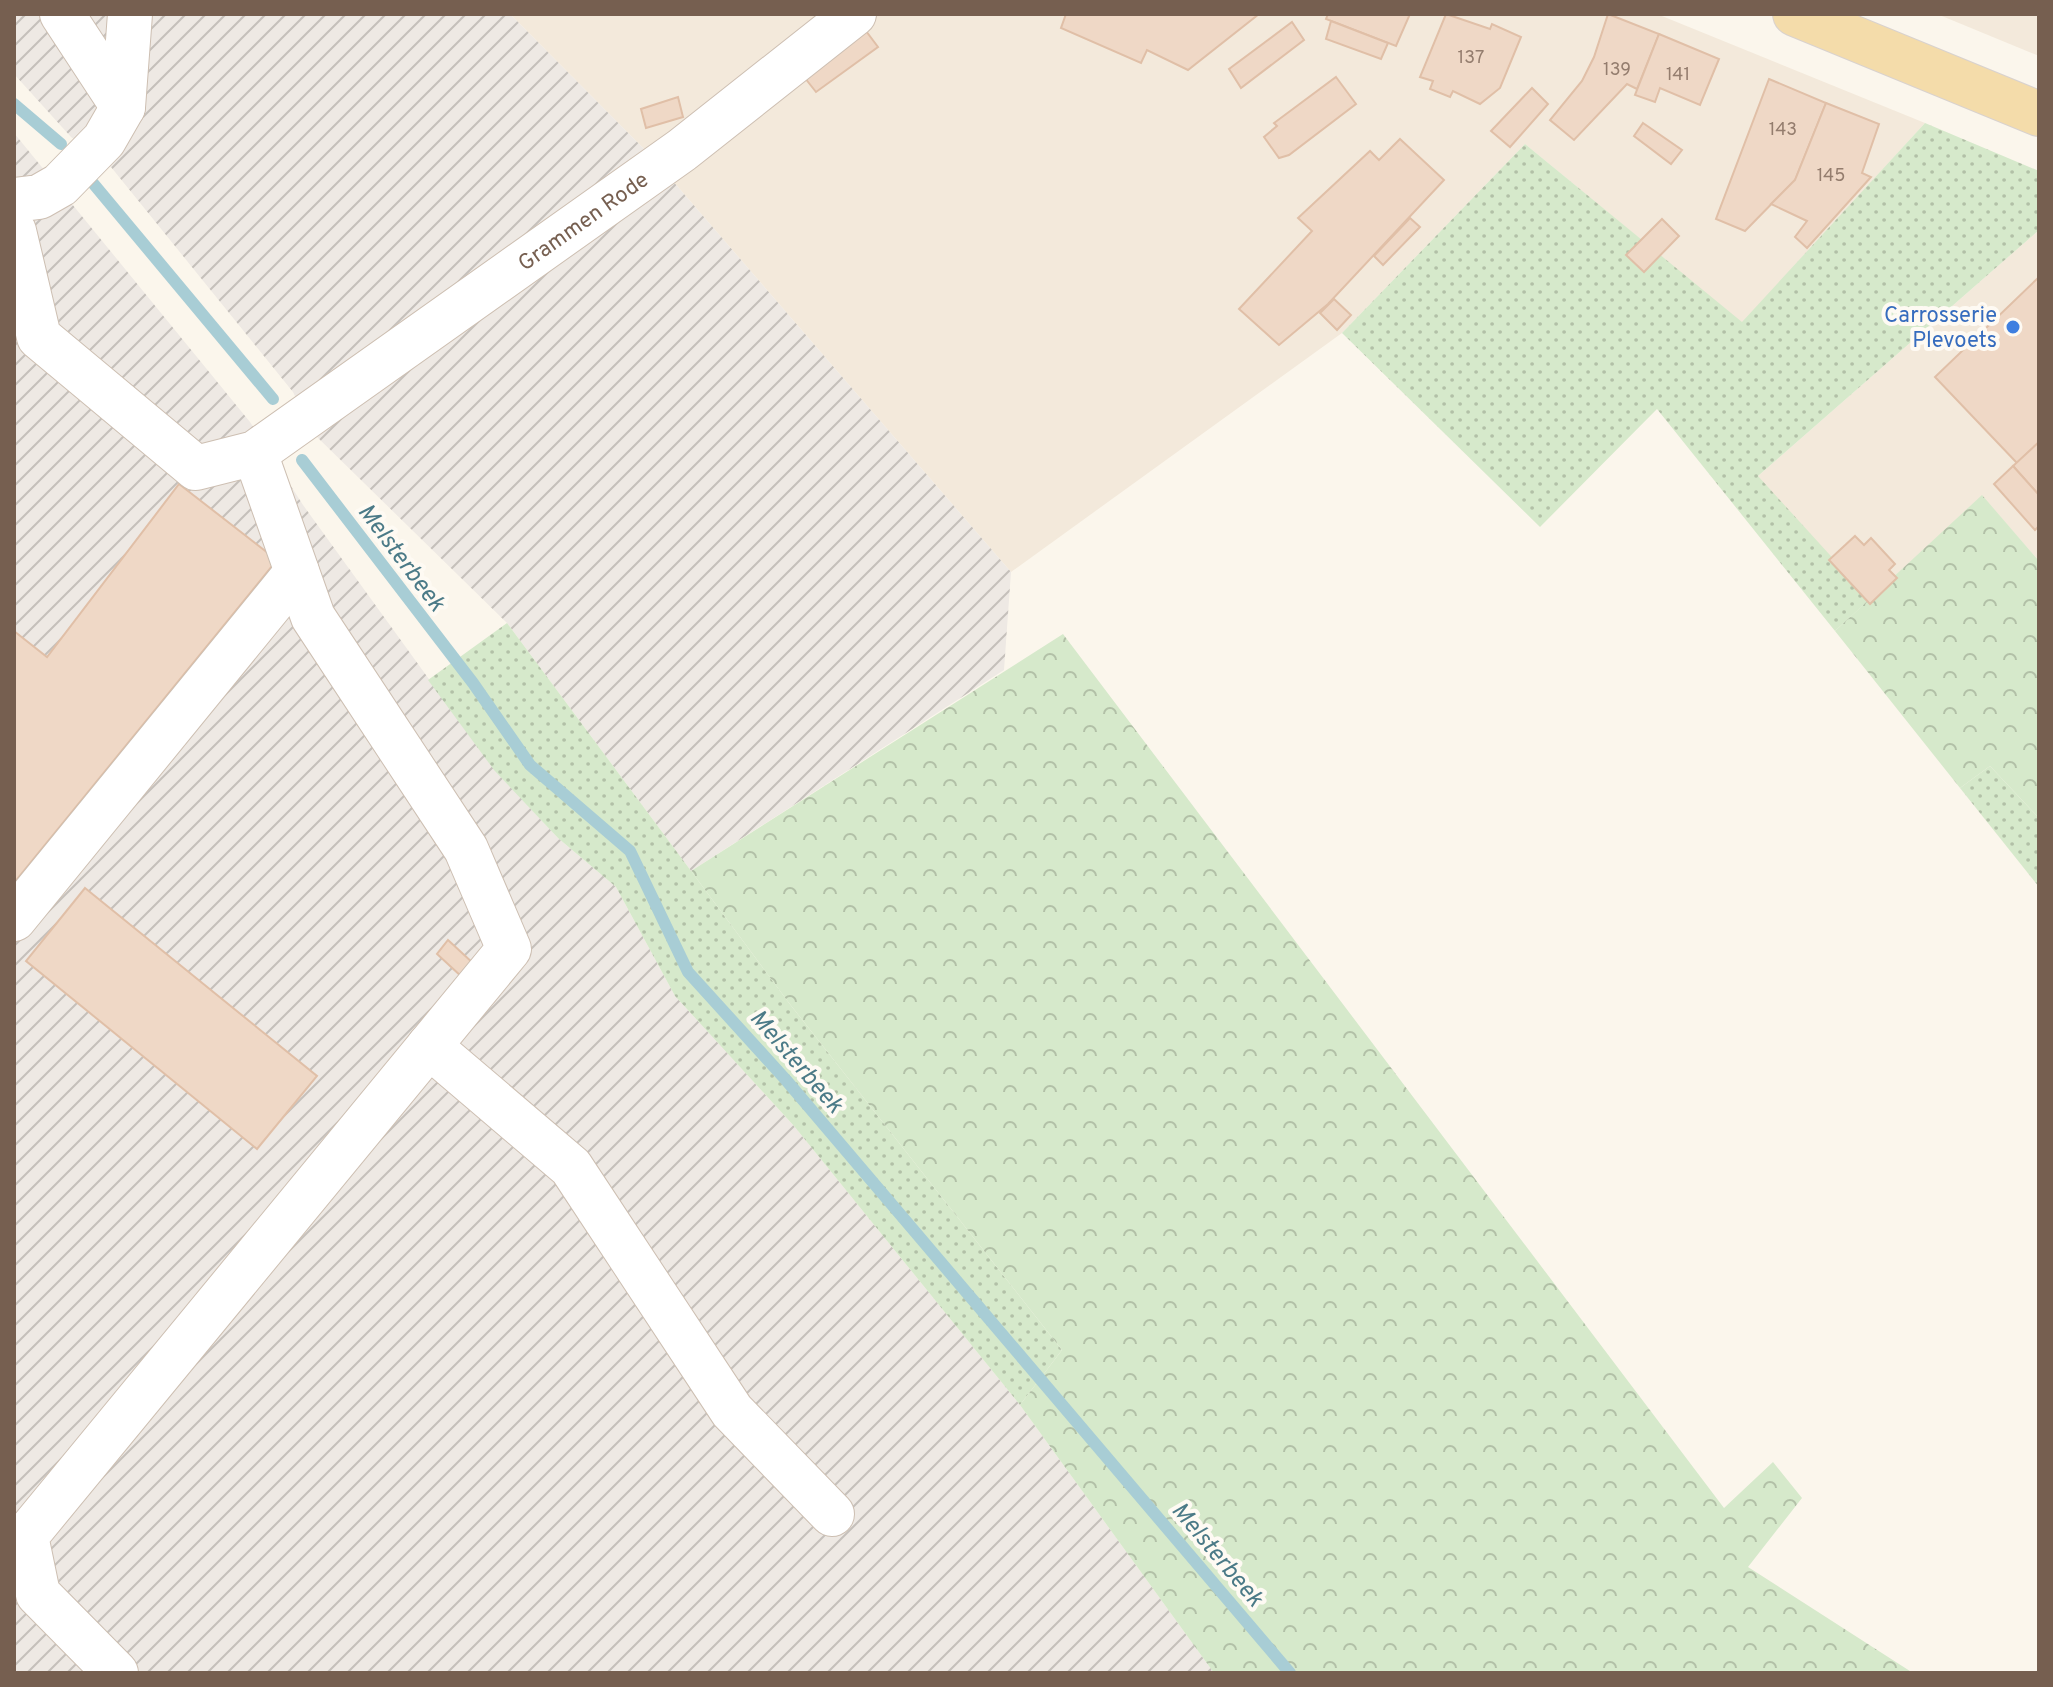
<svg xmlns="http://www.w3.org/2000/svg" width="2053" height="1687" viewBox="0 0 2053 1687" font-family="Overpass,sans-serif">
<style>
.residential{fill:#f3e9db}
.industrial{fill:url(#industrial-furrows)}
.grass{fill:url(#grass-dots)}
.forest{fill:url(#forest-crowns)}
.lines{fill:none;stroke-linecap:round;stroke-linejoin:round}
.stream{stroke:#a8cdd5;stroke-width:12}
.building{fill:#efd8c6;stroke:#e0bfa7;stroke-width:2}
.minor-casing{stroke:#cdbfb2;stroke-width:46}
.major-casing{stroke:#d9d2ce;stroke-width:46}
.minor{stroke:#fff;stroke-width:44}
.major{stroke:#f4dcaa;stroke-width:44}
.shop-dot{fill:#3f7fe0;stroke:#fefaf3;stroke-width:3}
.labels{text-anchor:middle;stroke-width:8;stroke-linejoin:round;paint-order:stroke}
.number-label{font-size:18px;fill:#947d6e}
.street-label{font-size:22px;fill:#765f50;stroke:#fefaf3}
.shop-label{font-size:22px;fill:#366cbe;stroke:#fefaf3;text-anchor:end}
.water-label{font-size:24px;font-style:italic;fill:#4b7a87;stroke:#fefaf3}
</style>
<defs>
<pattern id="industrial-furrows" width="10" height="10" patternUnits="userSpaceOnUse" patternTransform="scale(2)"><rect width="10" height="10" fill="#eee9e4"/><path d="M-1 1l2-2M0 10L10 0M9 11l2-2" fill="none" stroke="#c5c0bb"/></pattern>
<pattern id="grass-dots" width="8" height="8" patternUnits="userSpaceOnUse" patternTransform="scale(2)"><rect width="8" height="8" fill="#d6e9cb"/><path d="M2 2h.1M6 6h.1" fill="none" stroke="#b2c0a7" stroke-width="1.8" stroke-linecap="round"/></pattern>
<pattern id="forest-crowns" width="20" height="18" patternUnits="userSpaceOnUse" patternTransform="scale(2)"><rect width="20" height="18" fill="#d6e9cb"/><path d="M2 6a3 3 0 1 1 6 0M12 15a3 3 0 1 1 6 0" fill="none" stroke="#b2c0a7"/></pattern>
</defs>
<rect width="100%" height="100%" fill="#fbf6ec"/>
<!-- residential -->
<g class="residential">
<polygon points="510,14 1657,14 1925,123 1742,323 1525,144 1342,333 1011,572 652,157"/>
<polygon points="1937,14 2039,14 2039,56"/>
<polygon points="2039,230 2039,561 1982,496 1870,599 1757,477"/>
</g>
<!-- industrial -->
<g class="industrial">
<polygon points="14,14 510,14 652,157 1011,572 1004,670 691,871 507,623 313,433 293,392 111,167 71,137 14,74"/>
<polygon points="14,133 250,422 303,505 494,769 558,838 616,887 675,996 794,1126 1020,1405 1214,1673 14,1673"/>
</g>
<!-- grass -->
<g class="grass">
<polygon points="1925,123 2039,171 2039,230 1758,476 1870,599 1835,631 1657,409 1540,527 1342,333 1525,144 1742,322"/>
<polygon points="507,623 789,1003 1062,1350 1020,1405 794,1126 675,996 616,887 558,838 494,770 428,680"/>
<polygon points="1990,766 2039,818 2039,887 1960,788"/>
</g>
<!-- forest -->
<g class="forest">
<polygon points="1982,495 2039,561 2039,818 1990,766 1960,788 1835,631"/>
<polygon points="1063,634 1724,1508 1773,1462 1802,1498 1748,1567 1913,1673 1214,1673 1020,1405 1062,1350 789,1003 691,871"/>
</g>
<g class="lines">
<!-- stream -->
<g class="stream">
<polyline points="14,104 61,144"/>
<polyline points="92,182 273,399"/>
<polyline points="302,460 473,683 530,765 630,851 688,972 786,1080 1290,1673"/>
</g>
</g>
<!-- building -->
<g class="building">
<polygon points="1066,14 1259,14 1188,70 1147,50 1141,63 1061,28"/>
<polygon points="1328,14 1410,14 1396,46 1326,19"/>
<polygon points="1446,14 1490,29 1492,24 1521,37 1500,88 1480,104 1453,91 1450,97 1430,89 1433,81 1420,77"/>
<polygon points="1608,14 1659,34 1637,89 1627,84 1574,140 1550,120 1582,81 1594,57"/>
<polygon points="1331,21 1388,43 1381,59 1326,39"/>
<polygon points="1292,22 1304,40 1241,88 1229,69"/>
<polygon points="863,27 878,47 816,92 801,73"/>
<polygon points="1659,34 1719,59 1700,105 1660,88 1655,102 1635,95"/>
<polygon points="1336,77 1356,104 1289,155 1279,158 1264,137 1277,126 1274,123"/>
<polygon points="1769,79 1826,103 1795,180 1745,231 1716,219"/>
<polygon points="1532,88 1548,104 1510,147 1491,131"/>
<polygon points="678,97 683,117 646,128 641,109"/>
<polygon points="1826,103 1879,124 1862,173 1871,177 1807,248 1795,237 1807,221 1771,204 1795,180"/>
<polygon points="1643,123 1682,150 1671,164 1634,136"/>
<polygon points="1400,139 1444,180 1328,304 1279,345 1239,309 1312,231 1298,218 1370,151 1379,160"/>
<polygon points="1410,218 1420,227 1383,265 1374,256"/>
<polygon points="1662,219 1679,236 1644,272 1626,255"/>
<polygon points="2039,277 2039,442 2017,463 1935,377"/>
<polygon points="1334,299 1351,315 1337,330 1320,313"/>
<polygon points="2039,442 2039,495 2013,466"/>
<polygon points="2013,466 2039,495 2039,526 2035,530 1994,484"/>
<polygon points="179,484 277,560 14,883 14,631 47,657"/>
<polygon points="1855,536 1864,545 1871,538 1895,564 1889,570 1897,578 1870,604 1829,560"/>
<polygon points="85,888 317,1076 257,1149 26,961"/>
<polygon points="448,940 474,964 462,977 437,954"/>
</g>
<g class="lines">
<!-- minor casing -->
<g class="minor-casing">
<g id="minor">
<polyline points="62,14 123,107"/>
<polyline points="14,200 39,197 60,185 104,140 123,107 130,14"/>
<path id="s1" d="M 14,231 L 39,337 L 196,468 L 255,453 L 682,150 L 854,14"/>
<polyline points="14,919 297,572"/>
<polyline points="429,1046 571,1167 732,1411 832,1514"/>
<polyline points="116,1673 38,1594 26,1536 509,949 466,849 313,617 255,453"/>
</g>
</g>
<!-- major casing -->
<g class="major-casing">
<polyline id="major" points="1795,14 2039,114"/>
</g>
<!-- minor -->
<use href="#minor" class="minor"/>
<!-- major -->
<use href="#major" class="major"/>
</g>
<!-- markers -->
<circle class="shop-dot" cx="2013" cy="327" r="8"/>
<g class="labels">
<!-- number labels -->
<g class="number-label">
<text x="1471" y="63">137</text>
<text x="1617" y="75">139</text>
<text x="1678" y="80">141</text>
<text x="1783" y="135">143</text>
<text x="1831" y="181">145</text>
</g>
<!-- street labels -->
<g class="street-label">
<text dy="8" stroke="none"><textPath href="#s1" startOffset="776">Grammen Rode</textPath></text>
</g>
<!-- shop labels -->
<g class="shop-label">
<text x="1997" y="322">Carrosserie<tspan x="1997" dy="25">Plevoets</tspan></text>
</g>
<!-- water labels -->
<g class="water-label">
<text transform="translate(402 557) rotate(53)" y="8">Melsterbeek</text>
<text transform="translate(797 1061) rotate(49)" y="8">Melsterbeek</text>
<text transform="translate(1218 1554) rotate(50)" y="8">Melsterbeek</text>
</g>
</g>
<!-- border -->
<rect width="2053" height="1687" fill="none" stroke="#765f50" stroke-width="32"/>
</svg>
